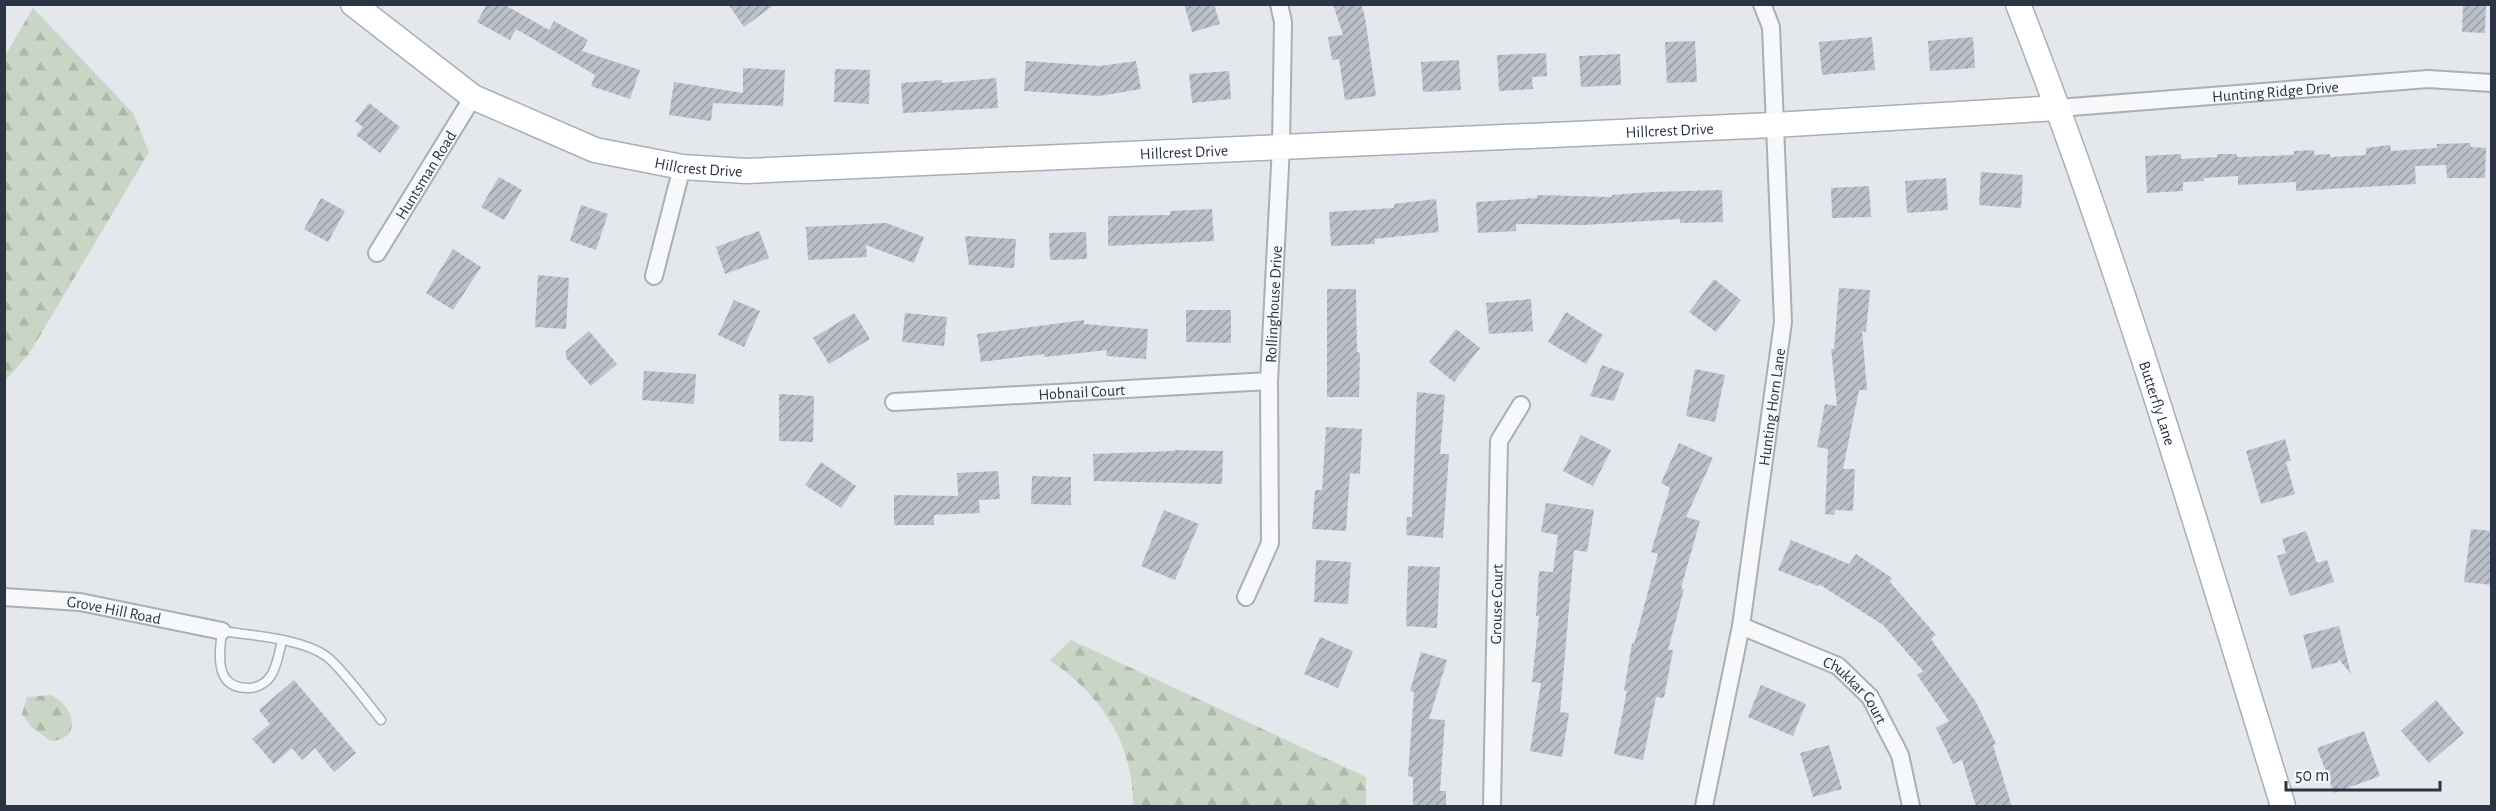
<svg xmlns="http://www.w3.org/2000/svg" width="2496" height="811" viewBox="0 0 2496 811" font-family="'Alegreya Sans',sans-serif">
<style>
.forest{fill:url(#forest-firs)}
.building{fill:url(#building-hatch)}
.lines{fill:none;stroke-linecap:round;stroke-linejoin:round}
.lane-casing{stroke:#a9aeb7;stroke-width:11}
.street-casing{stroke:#a9aeb7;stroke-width:20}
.secondary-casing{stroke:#a9aeb7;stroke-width:27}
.lane{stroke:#f7f8fa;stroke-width:8}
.street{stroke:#f7f8fa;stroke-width:16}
.secondary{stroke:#fff;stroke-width:24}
.labels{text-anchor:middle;stroke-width:6;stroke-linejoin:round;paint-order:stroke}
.street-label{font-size:16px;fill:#2b3445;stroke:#f4f6f9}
</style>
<defs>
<pattern id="forest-firs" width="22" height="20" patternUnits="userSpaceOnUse" patternTransform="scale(1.5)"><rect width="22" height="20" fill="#c9d6c5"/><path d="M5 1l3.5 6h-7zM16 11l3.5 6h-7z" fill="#adb8ab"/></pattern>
<pattern id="building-hatch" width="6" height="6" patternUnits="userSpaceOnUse" patternTransform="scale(1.5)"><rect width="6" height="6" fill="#bbc0ca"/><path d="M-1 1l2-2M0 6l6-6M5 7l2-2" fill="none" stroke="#989da6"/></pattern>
</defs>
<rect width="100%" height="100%" fill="#e4e7ec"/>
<!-- forest -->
<g class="forest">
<polygon points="33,8 133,113 149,152 29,354 5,381 5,56"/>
<path d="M 1071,640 L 1366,777 L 1366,806 L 1133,806 C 1133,741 1102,697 1050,660 Z"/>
<path d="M 51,695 C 73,705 84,739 51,741 L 31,727 L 22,714 L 27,697 Z"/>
</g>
<!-- building -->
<g class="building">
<polygon points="487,4 503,4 549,30 554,21 588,40 582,51 640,70 630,99 591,86 595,75 516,29 510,40 477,22"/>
<polygon points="728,4 775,4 744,27"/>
<polygon points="1184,4 1214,4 1220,24 1192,32"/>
<polygon points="1333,4 1361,4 1365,17 1376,96 1345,100 1339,59 1332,60 1328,37 1343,35"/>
<polygon points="2463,4 2486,4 2485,33 2462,32"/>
<polygon points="1872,37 1875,70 1822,75 1819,42"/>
<polygon points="1973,37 1975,68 1930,71 1928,41"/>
<polygon points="1695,41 1697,82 1667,83 1665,42"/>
<polygon points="1546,53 1547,76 1532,77 1533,89 1499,91 1497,55"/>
<polygon points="1620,54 1621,85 1581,87 1579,56"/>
<polygon points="1459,60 1461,90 1423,92 1421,62"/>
<polygon points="1026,61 1100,66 1136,61 1141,89 1099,96 1024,91"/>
<polygon points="743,68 785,70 783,106 713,103 711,121 669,115 674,82 743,93"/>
<polygon points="835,69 870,70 869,104 834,102"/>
<polygon points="1229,71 1231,99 1192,103 1189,74"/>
<polygon points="996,78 998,108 903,113 901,83 942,80 942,83"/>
<polygon points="369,103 400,127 380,153 356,135 363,127 355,121"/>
<polygon points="2470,143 2471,147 2486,148 2485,178 2447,178 2446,165 2415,166 2416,184 2296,191 2296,182 2238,185 2238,176 2204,178 2204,181 2183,182 2183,191 2147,193 2145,156 2181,154 2181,159 2217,157 2217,154 2237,154 2237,157 2294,155 2294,151 2314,150 2314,155 2330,154 2330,157 2366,155 2366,148 2390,145 2391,151 2437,148 2437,144"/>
<polygon points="1981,172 2023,175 2021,208 1979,205"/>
<polygon points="499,177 522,190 504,220 481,207"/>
<polygon points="1946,178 1948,210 1907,213 1905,181"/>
<polygon points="1869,186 1871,217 1832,218 1831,188"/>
<polygon points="1722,190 1723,222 1680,223 1680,219 1584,225 1516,224 1516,231 1478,233 1476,202 1537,198 1537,195 1612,197 1612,195 1652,192"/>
<polygon points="321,198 345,211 328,242 304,229"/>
<polygon points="1436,199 1439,232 1375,239 1375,244 1331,246 1329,212 1394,208 1394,204"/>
<polygon points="581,205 608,214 596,250 570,241"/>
<polygon points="1212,209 1214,241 1108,246 1108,216 1170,215 1170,211"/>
<polygon points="886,223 924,237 914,263 866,245 867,257 808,260 806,227"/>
<polygon points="759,231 769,258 725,274 716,247"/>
<polygon points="1086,232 1087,259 1050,260 1049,233"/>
<polygon points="965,236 1016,239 1014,268 969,265"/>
<polygon points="453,249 481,267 453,310 426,293"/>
<polygon points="538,275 569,278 566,329 535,327"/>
<polygon points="1714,279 1741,300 1716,332 1689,312"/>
<polygon points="1839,288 1870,290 1866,332 1862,331 1867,390 1859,390 1843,469 1855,469 1853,511 1835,510 1834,515 1825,514 1828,449 1817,447 1825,404 1837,406 1831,349 1834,349"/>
<polygon points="1327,289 1356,289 1357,352 1360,353 1359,397 1327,397"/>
<polygon points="1531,299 1533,331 1489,334 1486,303"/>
<polygon points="734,300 760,311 744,347 718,335"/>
<polygon points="1186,310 1231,310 1231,343 1186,342"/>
<polygon points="1566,312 1603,335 1586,364 1548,342"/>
<polygon points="854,313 870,339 829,364 813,338"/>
<polygon points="905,313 947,317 944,346 902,342"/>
<polygon points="1084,320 1084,324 1148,329 1146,359 1106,356 1107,350 1044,357 1044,354 981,362 977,334"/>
<polygon points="1456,329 1480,348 1454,382 1429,362"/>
<polygon points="589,331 617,364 591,386 566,358 566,351"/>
<polygon points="1602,365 1624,373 1614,401 1590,396"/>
<polygon points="1695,369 1725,375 1715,422 1686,416"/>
<polygon points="644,371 696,374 694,404 642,400"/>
<polygon points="1417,392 1445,395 1440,454 1449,454 1443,538 1406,535 1407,517 1412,517"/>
<polygon points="779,394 814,396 813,442 779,441"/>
<polygon points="1326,427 1362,429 1360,474 1350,473 1346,531 1312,529 1315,490 1322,490"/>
<polygon points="1581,435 1611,450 1593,486 1563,471"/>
<polygon points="2285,439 2291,461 2286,462 2295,494 2261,504 2246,451"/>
<polygon points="1679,443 1713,458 1686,517 1700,521 1681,588 1684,589 1668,650 1673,650 1664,698 1656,697 1643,760 1614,754 1627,691 1624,691 1632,643 1634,644 1658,554 1651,552 1670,488 1661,483"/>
<polygon points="1174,450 1223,451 1222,484 1094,481 1093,454 1174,451"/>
<polygon points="821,462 856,486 841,508 805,485"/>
<polygon points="998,471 1000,499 979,500 980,513 934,515 934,525 894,525 894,495 958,496 957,473"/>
<polygon points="1032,476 1071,477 1071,505 1031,504"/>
<polygon points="1546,503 1594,510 1587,552 1574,550 1560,712 1569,713 1562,757 1530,751 1541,683 1532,682 1539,616 1536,616 1539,571 1553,572 1558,535 1541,532"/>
<polygon points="1164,510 1199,524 1175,580 1141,566"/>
<polygon points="2471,529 2492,531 2492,585 2464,582"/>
<polygon points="2306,531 2317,563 2327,560 2334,582 2290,596 2277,556 2286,553 2282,539"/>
<polygon points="1791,540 1849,564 1856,554 1892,578 1890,582 1936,635 1931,639 1976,702 1996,744 1993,745 2012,807 1976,807 1962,760 1953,764 1936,728 1949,721 1917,675 1923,671 1883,625 1819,584 1818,586 1778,570"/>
<polygon points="1316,560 1351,562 1348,604 1314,602"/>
<polygon points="1408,566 1440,567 1437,628 1406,626"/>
<polygon points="2339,626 2351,674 2337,657 2339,662 2312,669 2303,635"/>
<polygon points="1320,637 1353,651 1338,688 1304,674"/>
<polygon points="1421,652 1447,660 1429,719 1445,720 1440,791 1446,791 1446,807 1413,807 1413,777 1408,776 1414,692 1410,691"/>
<polygon points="294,680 356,753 334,772 315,748 302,760 292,748 274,764 252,739 270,724 259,710"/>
<polygon points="1761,685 1806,704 1793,736 1748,717"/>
<polygon points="2436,700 2464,733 2429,763 2401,731"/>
<polygon points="2364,731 2380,776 2334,793 2317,748"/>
<polygon points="1829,745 1842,789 1813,797 1800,753"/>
</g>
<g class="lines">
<!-- lane casing -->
<g class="lane-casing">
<path id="lane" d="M 282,641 C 279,652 277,668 270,677 C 265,684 258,687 250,688 C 214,689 219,656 222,631 C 253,636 301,638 326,656 C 341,667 368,704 381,720"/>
</g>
<!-- street casing -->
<g class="street-casing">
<g id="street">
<path id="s1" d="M 2058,108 L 2428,79 L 2492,83"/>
<path id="s2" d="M 377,253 L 473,97"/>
<polyline points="654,276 682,167"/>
<path id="s3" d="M 894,402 L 1269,381"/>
<path id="s4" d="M 4,597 L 80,602 L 222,631"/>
<path id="s5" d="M 1246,597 L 1270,543 L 1269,381 L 1281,146 L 1283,22 L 1279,4"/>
<path id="s6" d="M 1741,626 L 1838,666 L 1870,697 L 1900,755 L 1911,806"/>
<path id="s7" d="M 1492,806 L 1499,441 L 1521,405"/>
<path id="s8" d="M 1704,806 L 1741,626 L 1783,322 L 1771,27 L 1762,4"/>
</g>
</g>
<!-- secondary casing -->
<g class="secondary-casing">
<g id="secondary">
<path id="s9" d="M 353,4 L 473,97 L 595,150 L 682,167 L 746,171 L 1773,125 L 2058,108"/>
<path id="s10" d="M 2018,4 C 2121,267 2200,538 2283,806"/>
</g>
</g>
<!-- lane -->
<use href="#lane" class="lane"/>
<!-- street -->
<use href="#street" class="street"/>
<!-- secondary -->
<use href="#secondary" class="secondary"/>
</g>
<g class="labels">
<!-- street labels -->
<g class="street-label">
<text dy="6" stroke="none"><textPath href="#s1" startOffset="218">Hunting Ridge Drive</textPath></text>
<text dy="6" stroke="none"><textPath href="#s9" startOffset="1362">Hillcrest Drive</textPath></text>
<text dy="6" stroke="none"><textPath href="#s9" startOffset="876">Hillcrest Drive</textPath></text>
<text dy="6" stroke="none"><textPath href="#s9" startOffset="390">Hillcrest Drive</textPath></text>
<text dy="6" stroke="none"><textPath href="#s2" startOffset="92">Huntsman Road</textPath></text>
<text dy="6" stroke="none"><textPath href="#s5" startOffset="298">Rollinghouse Drive</textPath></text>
<text dy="6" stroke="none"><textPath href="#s3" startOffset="188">Hobnail Court</textPath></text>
<text dy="6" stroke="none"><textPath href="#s10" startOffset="423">Butterfly Lane</textPath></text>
<text dy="6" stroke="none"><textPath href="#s8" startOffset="405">Hunting Horn Lane</textPath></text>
<text dy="6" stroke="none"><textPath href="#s7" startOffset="202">Grouse Court</textPath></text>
<text dy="6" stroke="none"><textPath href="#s4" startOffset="111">Grove Hill Road</textPath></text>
<text dy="6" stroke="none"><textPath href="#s6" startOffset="134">Chukkar Court</textPath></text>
</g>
</g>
<!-- border -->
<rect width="2496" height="811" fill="none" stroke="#2b3445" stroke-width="12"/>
<!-- scale -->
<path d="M2286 781v9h154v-9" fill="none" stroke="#2b3445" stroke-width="3"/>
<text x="2295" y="781" font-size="18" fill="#2b3445" stroke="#f4f6f9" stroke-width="4.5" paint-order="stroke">50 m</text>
</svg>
